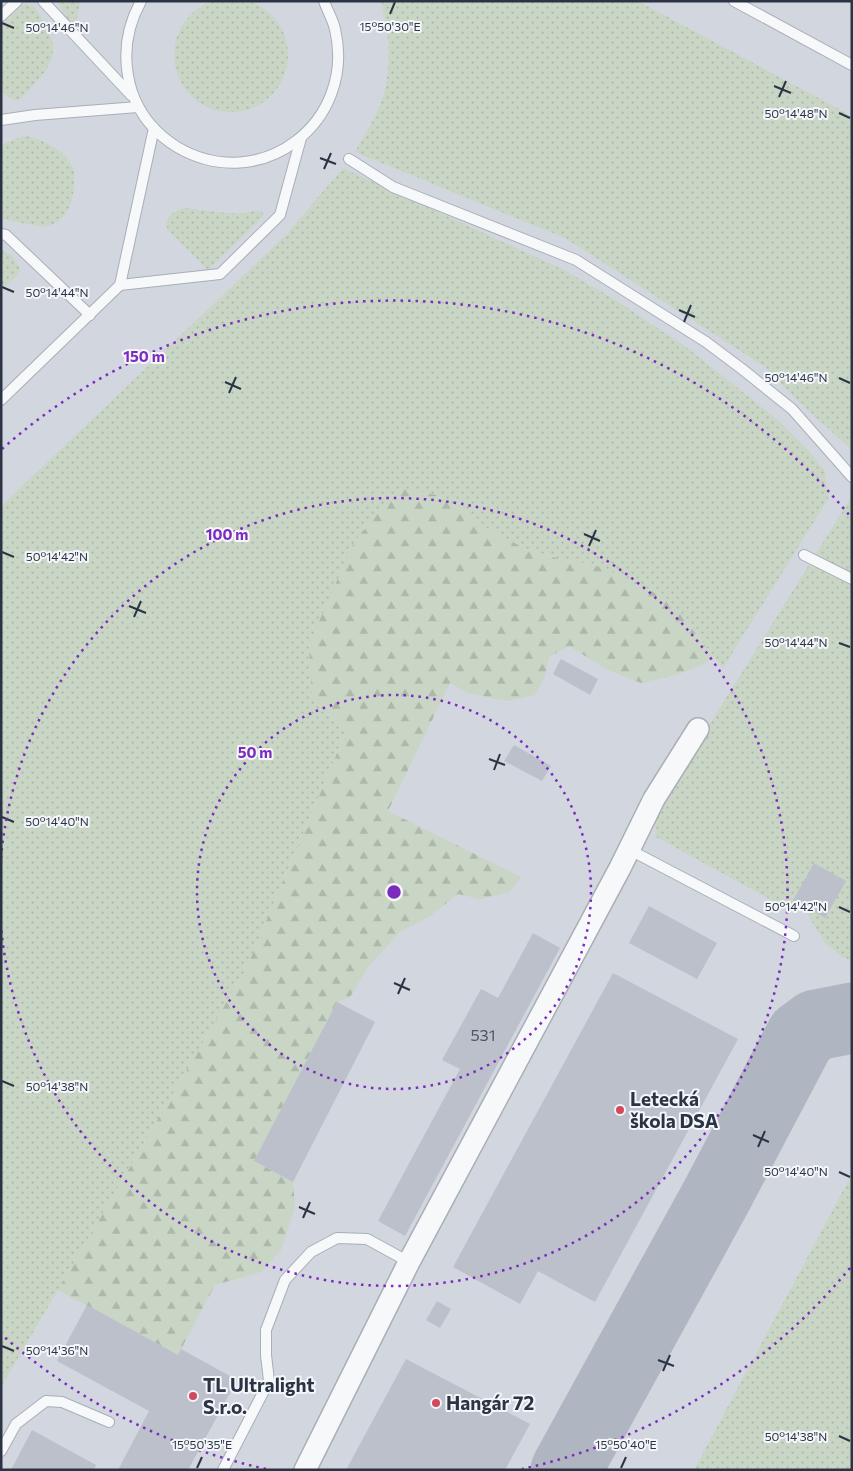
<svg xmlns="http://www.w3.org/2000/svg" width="853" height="1471" viewBox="0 0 853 1471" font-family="Commissioner,sans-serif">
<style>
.built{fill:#d2d6de}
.grass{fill:url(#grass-dots)}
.forest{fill:url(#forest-firs)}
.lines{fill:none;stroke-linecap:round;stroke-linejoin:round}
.taxiway{stroke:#b0b6c1;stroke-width:71}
.building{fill:#bbc0ca}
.lane-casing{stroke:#a9aeb7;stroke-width:12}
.street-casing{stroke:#a9aeb7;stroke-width:24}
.lane{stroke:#f7f8fa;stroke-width:10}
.street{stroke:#f7f8fa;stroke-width:21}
.ticks{fill:none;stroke:#2b3445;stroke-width:2}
.ring{fill:none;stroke:#7b2cbf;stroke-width:2.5;stroke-dasharray:2.5 5}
.poi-dot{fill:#d1495b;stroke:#f4f6f9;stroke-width:2}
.labels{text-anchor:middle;stroke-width:4;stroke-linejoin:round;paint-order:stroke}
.number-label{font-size:16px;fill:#4f5766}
.poi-label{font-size:19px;font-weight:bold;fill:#2b3445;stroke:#f4f6f9;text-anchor:start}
.ticks-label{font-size:12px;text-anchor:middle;fill:#2b3445;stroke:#f4f6f9;stroke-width:4;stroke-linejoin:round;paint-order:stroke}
.centre{fill:#7b2cbf;stroke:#f4f6f9;stroke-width:2.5}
.ring-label{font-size:15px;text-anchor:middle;font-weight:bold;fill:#7b2cbf;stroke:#f4f6f9;stroke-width:4;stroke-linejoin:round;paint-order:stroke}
</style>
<defs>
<pattern id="grass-dots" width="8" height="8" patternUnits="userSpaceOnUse" patternTransform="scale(1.25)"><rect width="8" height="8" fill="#c9d6c5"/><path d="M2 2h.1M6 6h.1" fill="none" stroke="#adb8ab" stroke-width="1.8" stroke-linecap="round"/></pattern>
<pattern id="forest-firs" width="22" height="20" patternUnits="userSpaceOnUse" patternTransform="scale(1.25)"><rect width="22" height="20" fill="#c9d6c5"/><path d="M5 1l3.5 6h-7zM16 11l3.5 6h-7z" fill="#adb8ab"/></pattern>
</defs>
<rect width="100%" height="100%" fill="#e4e7ec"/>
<!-- built -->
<rect class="built" x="1" y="1" width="851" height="1469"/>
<!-- grass -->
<g class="grass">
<circle cx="231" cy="55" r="57"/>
<polygon points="57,1 80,1 76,24 73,26 71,25"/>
<path d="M 380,1 L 638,1 L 852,116 L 852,450 L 799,402 L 765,367 L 565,238 L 355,152 C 366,133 378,114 384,93 C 391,67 390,26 380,1 Z"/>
<path d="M 26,4 L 34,6 C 66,52 55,64 19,100 C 11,101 7,96 1,90 L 1,26 L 21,6 Z"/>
<path d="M 27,136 C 44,140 66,151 73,168 C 75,173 74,179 74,184 C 73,205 67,222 44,227 L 1,219 L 1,145 L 18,138 Z"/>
<polygon points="343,168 566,271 614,299 689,349 779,421 809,451 825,471 828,499 723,668 675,607 592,564 563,560 526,549 486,528 470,513 312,699 346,731 246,969 1,1387 1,506 287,234"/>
<path d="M 187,208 C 206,211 225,214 244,213 C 252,212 256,209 263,213 L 263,217 L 209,269 L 207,269 L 168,230 L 166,225 C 168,214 176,209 187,208 Z"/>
<path d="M 1,249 C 10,254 18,260 20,270 L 18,275 L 1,291 Z"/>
<polygon points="852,496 852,961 842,957 825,943 806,912 791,904 788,909 656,837 655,812"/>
<polygon points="852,1174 852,1470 694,1470"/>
</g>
<!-- forest -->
<polygon class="forest" points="400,487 436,495 470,513 486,528 526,549 563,560 592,564 641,584 675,607 714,657 700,666 676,675 641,683 608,670 569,646 549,657 544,679 535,695 508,701 468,693 450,683 388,811 521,877 509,892 480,899 458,894 430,916 400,932 369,966 350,997 337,1002 254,1161 293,1182 295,1207 281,1250 261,1272 215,1285 178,1355 58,1290 246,969 346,732 312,699 309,644 354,542"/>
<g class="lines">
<!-- taxiway -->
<polyline class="taxiway" points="566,1470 716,1197 801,1036 816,1025 852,1018"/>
</g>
<!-- building -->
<g class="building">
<polygon points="561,659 598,679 590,695 553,674"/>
<polygon points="514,745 551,766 542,781 504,761"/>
<polygon points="814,863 846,881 825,918 808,908 806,912 791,904"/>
<polygon points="649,906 717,943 697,979 629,943"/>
<polygon points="533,933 560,948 405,1236 378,1221 460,1069 442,1060 481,989 498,998"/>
<polygon points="613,973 738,1039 595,1302 538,1271 520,1304 453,1267"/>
<polygon points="337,1002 375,1022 293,1182 254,1161"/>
<polygon points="437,1301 451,1309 440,1328 426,1320"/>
<polygon points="87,1305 178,1355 181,1349 237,1380 188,1470 118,1470 149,1411 57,1361"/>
<polygon points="406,1359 530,1424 505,1470 346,1470"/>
<polygon points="32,1430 96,1465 94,1470 11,1470"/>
</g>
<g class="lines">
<!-- lane casing -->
<g class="lane-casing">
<g id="lane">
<polyline points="43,1 131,95"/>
<path d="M 141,1 C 125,30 122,60 132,92 C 140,115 156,134 177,147 C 260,196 357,123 335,29 C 333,20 327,10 324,1"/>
<polyline points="734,1 852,65"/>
<polyline points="1,16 17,1"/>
<polyline points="1,120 35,115 138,107"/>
<polyline points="349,159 393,187 576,260 706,342 742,369 792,409 852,477"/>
<polyline points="1,234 6,235 90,315"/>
<polyline points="120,285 220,274 280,215 301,138"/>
<polyline points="1,400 120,285 154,128"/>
<polyline points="804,555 852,579"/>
<polyline points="630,850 794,936"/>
<polyline points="1,1451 16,1424 46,1401 62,1402 109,1422"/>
<polyline points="223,1470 269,1381 266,1355 266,1330 285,1280 311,1252 337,1238 367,1239 409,1262"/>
</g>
</g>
<!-- street casing -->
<g class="street-casing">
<polyline id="street" points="305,1470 409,1262 620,868 654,799 698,729"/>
</g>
<!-- lane -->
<use href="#lane" class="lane"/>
<!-- street -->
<use href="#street" class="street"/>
</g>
<!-- ticks -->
<path class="ticks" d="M 390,14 L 395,2M 2,23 L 14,28M 774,86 L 791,93M 779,97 L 786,81M 839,113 L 850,118M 320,158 L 336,164M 324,169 L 331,153M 2,287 L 14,292M 679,310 L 695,317M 684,322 L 691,305M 839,378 L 850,383M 225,382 L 241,389M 229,393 L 236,377M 584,534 L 600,541M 589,546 L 596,530M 2,552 L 14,557M 129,606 L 146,613M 134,617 L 141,601M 839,643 L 850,647M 489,759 L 505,765M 494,770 L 500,754M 2,817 L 14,822M 839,907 L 850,912M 394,983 L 410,990M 398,994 L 405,978M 2,1081 L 14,1086M 753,1135 L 769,1142M 758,1147 L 765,1131M 839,1172 L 850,1177M 299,1207 L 315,1214M 303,1218 L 310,1202M 2,1346 L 14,1351M 658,1360 L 674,1366M 663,1371 L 670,1355M 839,1436 L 850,1441M 197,1468 L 202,1457M 621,1468 L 626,1457"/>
<!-- distance rings -->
<g class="ring">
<circle cx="394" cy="892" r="197"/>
<path d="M1 858A394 394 0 1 1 1 926"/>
<path d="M850 1268A591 591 0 0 1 522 1469M266 1469A591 591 0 0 1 2 1335M2 449A591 591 0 0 1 850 516"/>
</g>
<!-- markers -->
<g class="poi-dot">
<circle cx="620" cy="1110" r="5"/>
<circle cx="193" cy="1396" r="5"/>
<circle cx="436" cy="1403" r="5"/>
</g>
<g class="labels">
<!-- number labels -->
<g class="number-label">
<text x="483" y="1041">531</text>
</g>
<!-- poi labels -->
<g class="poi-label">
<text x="630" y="1106">Letecká<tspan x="630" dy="22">škola DSA</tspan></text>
<text x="203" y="1392">TL Ultralight<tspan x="203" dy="22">S.r.o.</tspan></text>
<text x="446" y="1410">Hangár 72</text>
</g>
</g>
<g class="ticks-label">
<text x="390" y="31">15°50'30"E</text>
<text x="57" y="32">50°14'46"N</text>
<text x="796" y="118">50°14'48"N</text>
<text x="57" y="297">50°14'44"N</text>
<text x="796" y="382">50°14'46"N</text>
<text x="57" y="561">50°14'42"N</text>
<text x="796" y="647">50°14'44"N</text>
<text x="57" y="826">50°14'40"N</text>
<text x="796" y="911">50°14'42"N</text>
<text x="57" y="1091">50°14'38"N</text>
<text x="796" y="1176">50°14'40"N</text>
<text x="57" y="1355">50°14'36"N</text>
<text x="796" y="1441">50°14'38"N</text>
<text x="202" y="1449">15°50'35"E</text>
<text x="626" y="1449">15°50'40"E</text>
</g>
<circle cx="394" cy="892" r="8" class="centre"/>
<g class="ring-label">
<text x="144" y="362">150 m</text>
<text x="227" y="540">100 m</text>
<text x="255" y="758">50 m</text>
</g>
<!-- border -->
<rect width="853" height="1471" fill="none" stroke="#2b3445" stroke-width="5"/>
</svg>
